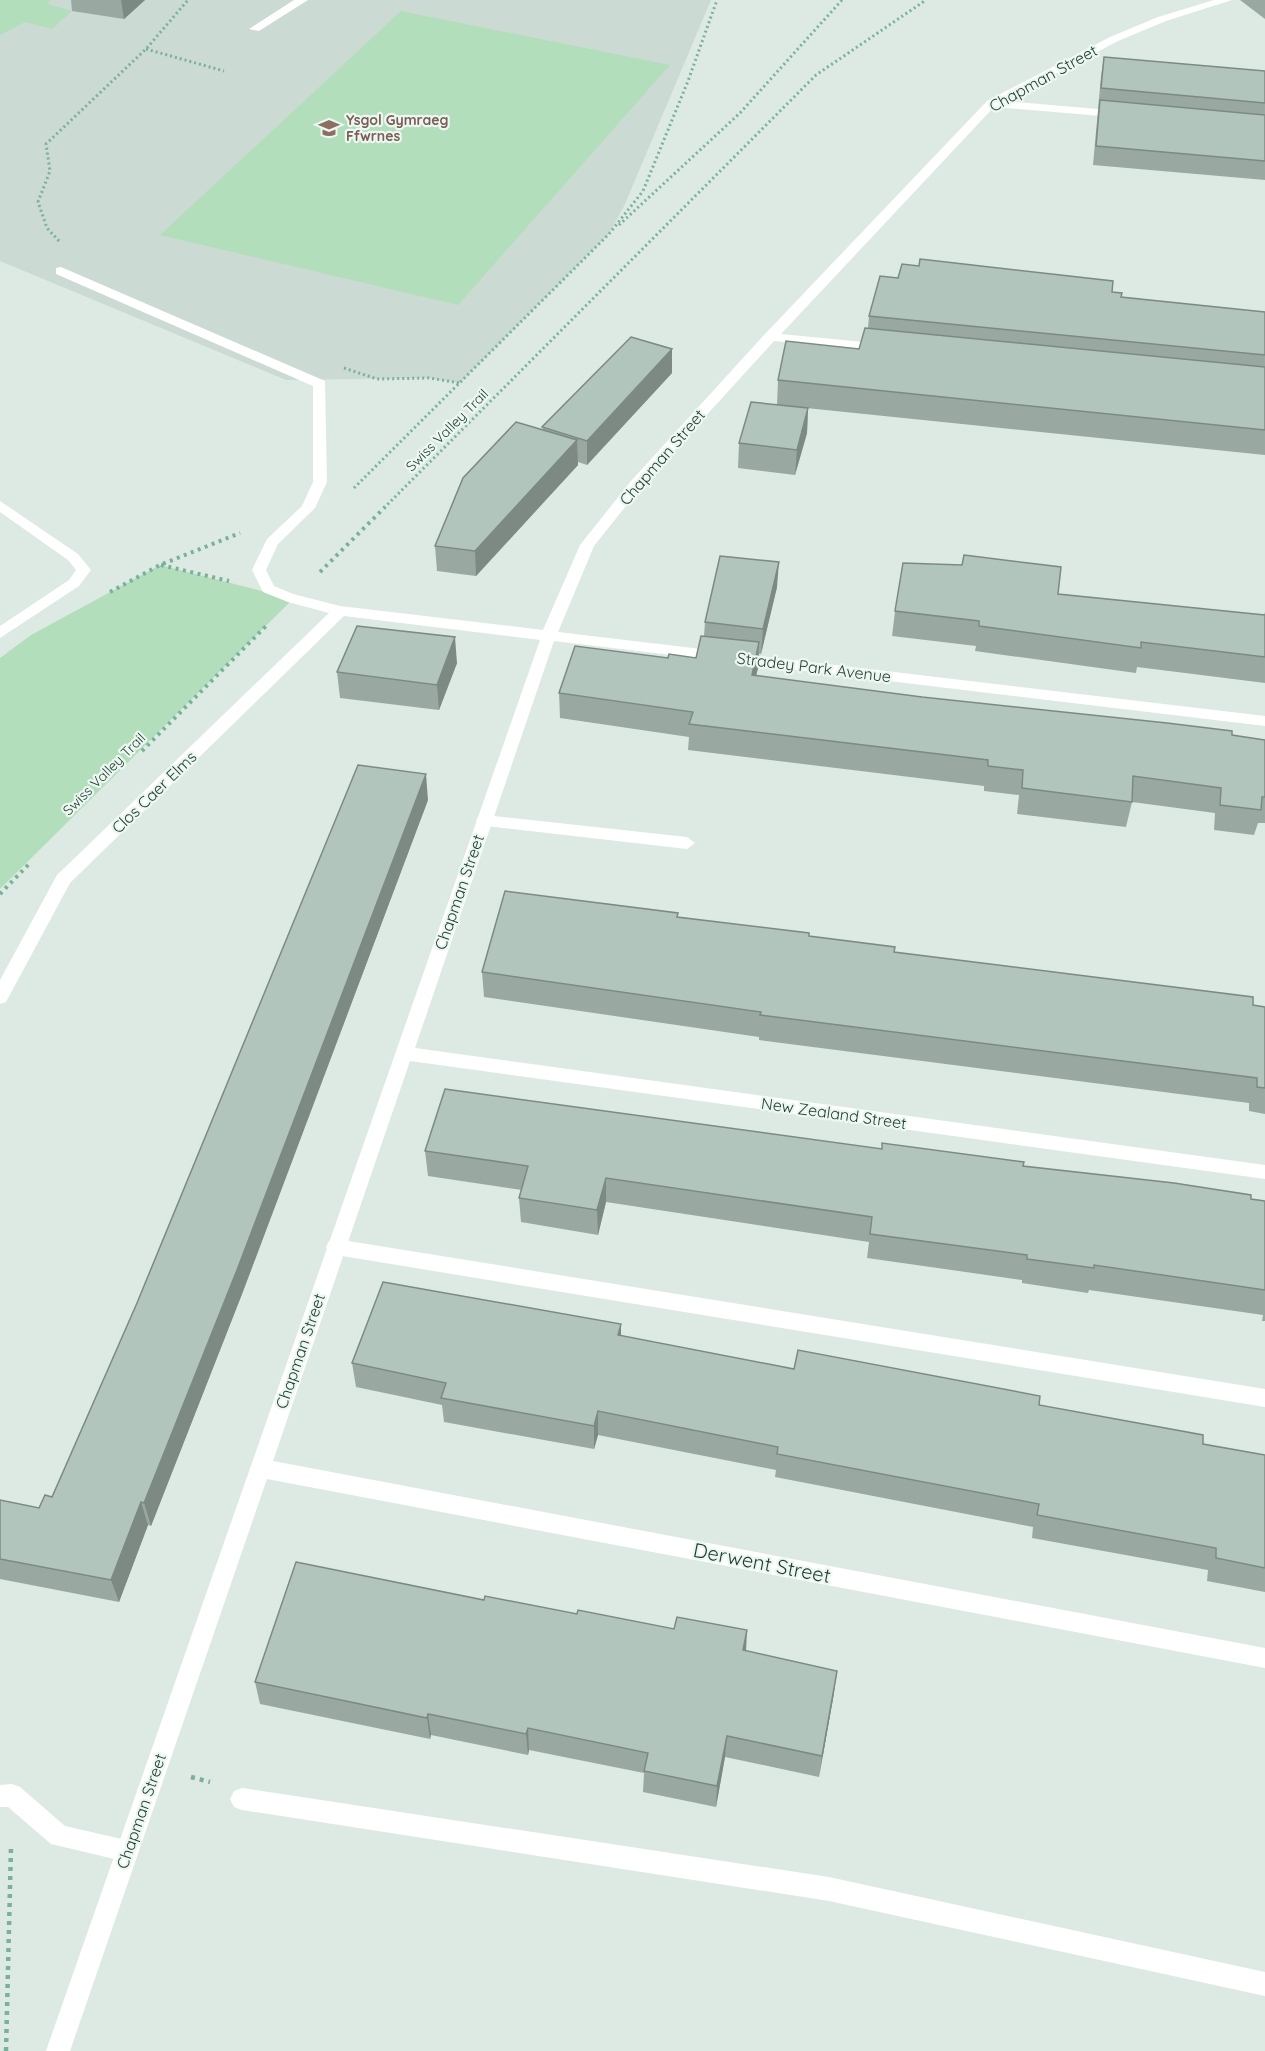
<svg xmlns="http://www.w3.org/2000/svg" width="1265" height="2051" viewBox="0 0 1265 2051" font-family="Quicksand,sans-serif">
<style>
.built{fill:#cbdad2}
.green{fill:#b3debb}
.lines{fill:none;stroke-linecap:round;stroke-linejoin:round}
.path-far2{stroke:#7ab19b;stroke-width:3;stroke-dasharray:2 3;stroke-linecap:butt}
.path-far1{stroke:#7ab19b;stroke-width:4;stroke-dasharray:3 4.5;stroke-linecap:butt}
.path{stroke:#7ab19b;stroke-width:4.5;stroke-dasharray:4 5;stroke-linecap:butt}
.service{fill:#fff;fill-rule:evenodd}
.minor{fill:#fff;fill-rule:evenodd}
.wall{fill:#99a9a2}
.shaded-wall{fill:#7d8a84}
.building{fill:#b2c5bc;stroke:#7d8a84;stroke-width:1.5}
.labels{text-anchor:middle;stroke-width:4.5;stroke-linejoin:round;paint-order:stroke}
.far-education-label{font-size:14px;font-weight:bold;fill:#785e54;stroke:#edf7f1;text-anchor:start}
.far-street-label{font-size:14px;fill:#1d3b30;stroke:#edf7f1}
.street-label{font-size:16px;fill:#1d3b30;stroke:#edf7f1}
.near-street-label{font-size:20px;fill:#1d3b30;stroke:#edf7f1}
</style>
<rect width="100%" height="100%" fill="#ddeae3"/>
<!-- built -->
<polygon class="built" points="0,0 711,0 625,204 609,234 460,383 429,378 286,380 0,261"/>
<!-- green -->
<g class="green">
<polygon points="0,0 51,0 47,4 72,11 52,29 25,22 0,35"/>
<polygon points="401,11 670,65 458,305 160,235"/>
<polygon points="160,565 293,599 0,889 0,658 31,635"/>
</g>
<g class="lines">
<!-- path-far2 -->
<g class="path-far2">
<polyline points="146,49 224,71"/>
<polyline points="619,225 740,113 842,0"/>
<polyline points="59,241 47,228 38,202 50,171 46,144 146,49 188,0"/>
<polyline points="344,368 377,379 429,378 460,383"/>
<polyline points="354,488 609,234 643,191 688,81 717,0"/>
<polyline points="384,508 816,75 926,0"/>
</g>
<!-- path-far1 -->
<g class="path-far1">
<polyline points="161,565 229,581"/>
<polyline points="320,572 385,507"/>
<polyline points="110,592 160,565 240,533"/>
<polyline points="142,751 268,624"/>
<polyline points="0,894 29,864"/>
</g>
<!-- path -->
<g class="path">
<polyline points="191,1777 210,1782"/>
<polyline points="6,2051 11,1847"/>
</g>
<!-- service -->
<g class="service">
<polygon points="294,0 308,0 259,31 249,29"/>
<polygon points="61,267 325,381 327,482 315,508 278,544 266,570 274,586 298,596 301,599 298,602 288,602 263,592 252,570 267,539 302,506 313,482 313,386 56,274 56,268"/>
<polygon points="484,815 687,837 695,843 687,849 478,825 476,821 478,817"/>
<polygon points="336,1239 1265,1389 1265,1407 336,1255 329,1253 326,1247 329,1241"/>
<polygon points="12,1784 20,1787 65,1826 135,1842 139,1850 135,1858 127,1862 51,1844 8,1807 0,1807 0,1785"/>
<polygon points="242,1788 829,1877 1265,1972 1265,1996 829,1901 242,1810 234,1807 230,1799 234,1791"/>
</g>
<!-- minor -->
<g class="minor">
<polygon points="1214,0 1232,0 1166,21 1118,41 1004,101 1121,111 1125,112 1125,118 994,107 781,334 884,344 889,345 889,351 774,341 641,487 594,546 558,632 1265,716 1265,726 554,641 415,1048 1265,1165 1265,1179 410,1061 273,1461 1265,1648 1265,1668 267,1479 70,2051 46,2051 540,640 344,616 70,883 6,1002 0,1004 0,980 57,875 329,613 288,602 285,599 288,596 293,594 340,606 543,630 580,545 631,481 765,334 987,101 1110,37 1158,17"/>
<polygon points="0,501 78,554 91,570 79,586 0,638 0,626 69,580 76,570 68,560 0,512"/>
</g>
</g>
<!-- wall -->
<g class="wall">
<polygon points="71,0 145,0 124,19 72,11"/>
<polygon points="1240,0 1265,0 1265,19"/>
<polygon points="1104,57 1265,71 1265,180 1093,165 1101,76"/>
<polygon points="898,278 1112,292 1121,297 1265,312 1265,455 806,408 808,408 807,433 795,475 738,468 739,443 777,405 778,380 859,349 868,328 869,316"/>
<polygon points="672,373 587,465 578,462 578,465 476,576 437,571 435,546 543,430 542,427"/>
<polygon points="777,587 761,654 759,654 758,668 756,676 922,697 1265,740 1265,823 1258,823 1254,835 1214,830 1215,813 1132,802 1126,827 1017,814 1019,795 984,791 984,786 688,750 689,737 560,718 559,693 668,658 696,658 704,636 705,622"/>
<polygon points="1058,594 1264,615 1265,612 1265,683 1137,667 1136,673 975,651 976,646 892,636 895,611"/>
<polygon points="457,663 439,710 340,698 337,672"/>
<polygon points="428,800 242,1294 151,1526 148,1525 119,1602 0,1579 0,1500 39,1508 52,1497"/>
<polygon points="678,917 809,936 894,952 1265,1007 1265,1114 1249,1111 1249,1103 759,1040 759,1037 484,997 482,972"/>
<polygon points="882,1149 1023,1166 1265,1201 1265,1321 1262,1321 1263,1315 1089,1290 1088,1293 1022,1283 1022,1280 867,1258 869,1242 606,1202 598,1235 521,1222 519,1198 522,1190 428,1176 425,1151"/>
<polygon points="621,1336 794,1369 1039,1405 1203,1444 1265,1455 1265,1592 1207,1581 1208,1570 1032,1538 1033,1527 775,1477 776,1470 598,1435 594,1449 444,1422 442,1405 356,1387 352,1363"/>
<polygon points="484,1600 834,1693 819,1777 725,1757 716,1807 643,1792 644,1773 529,1750 528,1755 431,1735 430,1739 260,1704 255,1682"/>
</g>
<!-- shaded-wall -->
<g class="shaded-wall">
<polygon points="121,0 145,0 124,19"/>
<polygon points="672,349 672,373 587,465 587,441"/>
<polygon points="808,408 807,433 795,475 797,450"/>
<polygon points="577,440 578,465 476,576 475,551"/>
<polygon points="779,562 777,587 761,654 763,629"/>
<polygon points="455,637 457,663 439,710 437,685"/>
<polygon points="759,642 758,668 750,700 752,675"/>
<polygon points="426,774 428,800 242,1294 151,1526 144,1503"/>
<polygon points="606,1178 606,1202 598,1235 597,1210"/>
<polygon points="621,1324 621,1348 618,1335"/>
<polygon points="598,1411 598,1435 594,1449 594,1426"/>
<polygon points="141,1502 148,1525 119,1602 111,1580"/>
<polygon points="747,1630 746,1652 743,1650"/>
<polygon points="837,1671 834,1693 819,1777 822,1756"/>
<polygon points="428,1714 431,1735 430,1739 427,1718"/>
<polygon points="528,1728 529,1750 528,1755 526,1734"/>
<polygon points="727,1736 725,1757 716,1807 717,1786"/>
</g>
<!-- building -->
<g class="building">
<polygon points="1104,57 1265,71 1265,103 1101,88"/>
<polygon points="1100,100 1265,115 1265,161 1096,146"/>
<polygon points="920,259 1113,281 1112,292 1122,293 1121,297 1265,312 1265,355 869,316 880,276 898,278 902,264 919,266"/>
<polygon points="865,328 1265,367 1265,430 778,380 786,341 859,349"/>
<polygon points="631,337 672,349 587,441 542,427"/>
<polygon points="751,402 808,408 797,450 739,443"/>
<polygon points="516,422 577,440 475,551 435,546 463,478"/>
<polygon points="964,555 1061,567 1058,594 1265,615 1265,657 1141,642 1141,648 979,626 979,621 895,611 903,563 962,565"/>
<polygon points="720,556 779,562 763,629 705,622"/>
<polygon points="357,626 455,637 437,685 337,672"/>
<polygon points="701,636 759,642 752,675 922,697 1167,723 1232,731 1232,735 1265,740 1265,797 1262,797 1261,810 1220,805 1221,788 1133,776 1132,802 1022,788 1023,770 988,766 988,760 689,724 693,712 559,693 575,646 668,658 669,654 696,658"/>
<polygon points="358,765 426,774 237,1270 144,1503 141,1502 111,1580 0,1559 0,1500 39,1508 45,1495 52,1497 137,1303"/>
<polygon points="505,891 678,913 677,917 809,933 809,936 895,947 894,952 1253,997 1253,1005 1265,1007 1265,1088 1257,1087 1257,1078 760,1015 761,1012 482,972"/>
<polygon points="445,1089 882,1149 882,1143 1024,1162 1023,1166 1174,1183 1251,1195 1251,1199 1265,1201 1265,1290 1094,1265 1094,1268 1027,1259 1027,1255 870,1234 872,1217 606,1178 597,1210 519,1198 528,1166 425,1151"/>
<polygon points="383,1282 621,1324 618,1335 794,1369 798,1350 1040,1396 1039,1405 1203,1435 1203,1444 1265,1455 1265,1568 1216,1558 1216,1548 1037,1515 1039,1504 777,1454 778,1447 598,1411 594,1426 441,1398 446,1383 352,1363"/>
<polygon points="296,1562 484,1600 485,1596 577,1614 578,1610 674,1629 677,1617 747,1630 743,1650 837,1671 822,1756 727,1736 717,1786 644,1771 648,1753 528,1728 526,1734 428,1714 427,1718 255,1682"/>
</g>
<!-- icons -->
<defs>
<g id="school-bare" transform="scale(1.62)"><path d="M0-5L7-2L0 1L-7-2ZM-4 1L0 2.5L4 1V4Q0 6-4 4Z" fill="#8d6e63" stroke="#edf7f1" stroke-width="2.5" paint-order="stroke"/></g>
</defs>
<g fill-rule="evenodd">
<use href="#school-bare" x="329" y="128"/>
</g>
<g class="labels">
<!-- far-education labels -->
<g class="far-education-label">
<text x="346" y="125">Ysgol Gymraeg<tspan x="346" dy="16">Ffwrnes</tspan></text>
</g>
<!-- far-street labels -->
<g class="far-street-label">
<text transform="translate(447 430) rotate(-45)" y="5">Swiss Valley Trail</text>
<text transform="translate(104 774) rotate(-45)" y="5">Swiss Valley Trail</text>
</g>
<!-- street labels -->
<g class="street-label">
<text transform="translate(1043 78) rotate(-29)" y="6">Chapman Street</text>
<text transform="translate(662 457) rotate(-49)" y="6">Chapman Street</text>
<text transform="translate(814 667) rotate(7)" y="6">Stradey Park Avenue</text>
<text transform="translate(154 792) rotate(-44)" y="6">Clos Caer Elms</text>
<text transform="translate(459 892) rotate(-71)" y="6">Chapman Street</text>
<text transform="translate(834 1113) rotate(8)" y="6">New Zealand Street</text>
<text transform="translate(300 1351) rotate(-71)" y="6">Chapman Street</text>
<text transform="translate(141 1811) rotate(-71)" y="6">Chapman Street</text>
</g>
<!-- near-street labels -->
<g class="near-street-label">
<text transform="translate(762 1563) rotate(11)" y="7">Derwent Street</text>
</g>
</g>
</svg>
